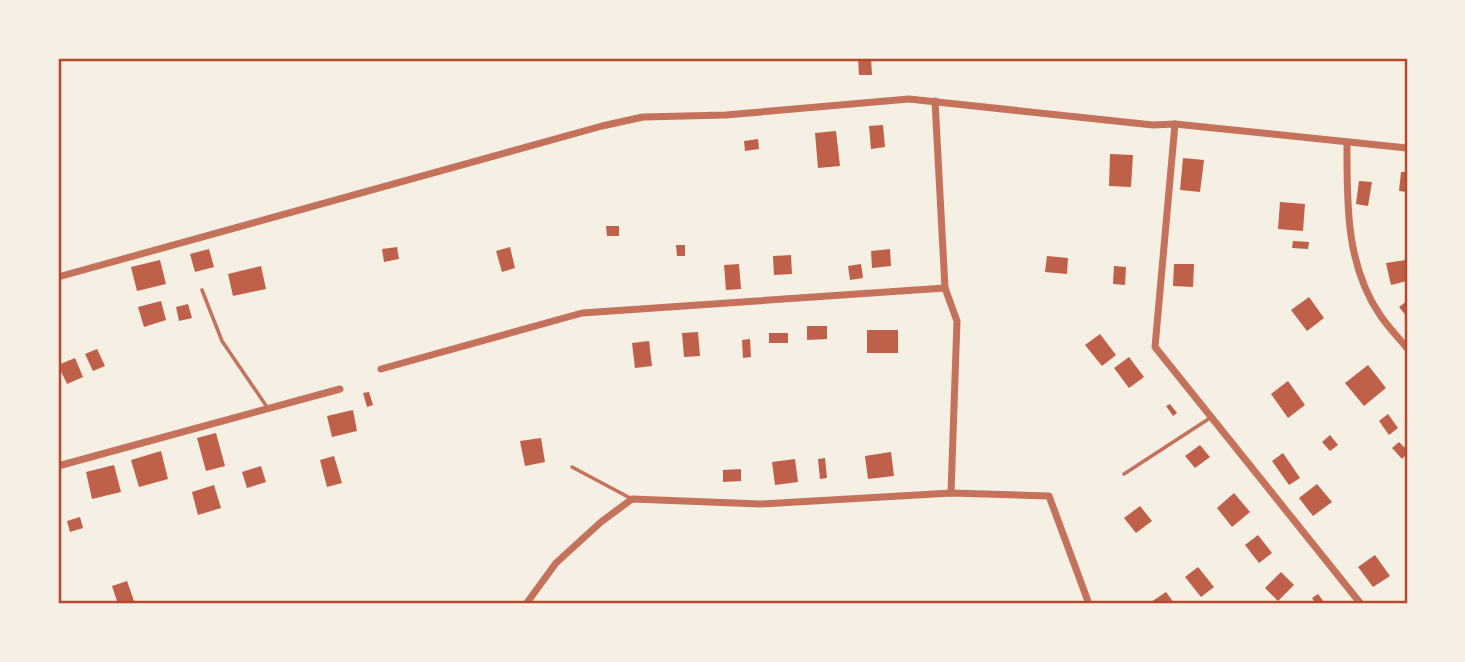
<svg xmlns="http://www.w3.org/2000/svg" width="1465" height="662" viewBox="0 0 1465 662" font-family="Commissioner,sans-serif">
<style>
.building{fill:#bf614a}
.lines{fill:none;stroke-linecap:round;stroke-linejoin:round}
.service{stroke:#c5725c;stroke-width:3.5}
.minor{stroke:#c5725c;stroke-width:7}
.neatline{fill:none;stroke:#b5482f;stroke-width:2.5}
</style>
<rect width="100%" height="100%" fill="#f6efe4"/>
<!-- building -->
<g class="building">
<polygon points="858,58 871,58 872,75 859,75"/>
<polygon points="883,125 885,147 871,149 869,126"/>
<polygon points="836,131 840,166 818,168 815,133"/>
<polygon points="758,139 759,149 745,151 744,141"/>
<polygon points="1110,154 1133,155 1131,187 1109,186"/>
<polygon points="1183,158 1204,160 1200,192 1180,190"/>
<polygon points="1401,172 1407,172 1407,192 1399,191"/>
<polygon points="1359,181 1372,182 1368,206 1356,204"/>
<polygon points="1280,202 1305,204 1303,231 1278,229"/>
<polygon points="606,226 619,226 619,236 607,236"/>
<polygon points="1293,241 1309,242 1308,249 1292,248"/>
<polygon points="676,245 685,245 685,256 677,256"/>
<polygon points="397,247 399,259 384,262 382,249"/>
<polygon points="510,247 515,268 502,272 496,251"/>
<polygon points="209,249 214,267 195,272 190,254"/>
<polygon points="890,249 891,266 872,268 871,251"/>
<polygon points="791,255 792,274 774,275 773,256"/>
<polygon points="1047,256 1068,258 1067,274 1045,272"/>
<polygon points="160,260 166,284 137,291 131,267"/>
<polygon points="1406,260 1407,281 1391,285 1386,263"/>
<polygon points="739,264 741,289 726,290 724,265"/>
<polygon points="861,264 863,278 850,280 848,266"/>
<polygon points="1174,264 1194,264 1193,287 1173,286"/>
<polygon points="261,266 266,289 233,296 228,274"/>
<polygon points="1114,266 1126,267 1125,285 1113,284"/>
<polygon points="1309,297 1324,318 1307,331 1291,310"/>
<polygon points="161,301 166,320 144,327 138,307"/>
<polygon points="1407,301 1407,317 1399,307"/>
<polygon points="188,304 192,318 179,321 176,307"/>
<polygon points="807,326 827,326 827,339 807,340"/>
<rect x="867" y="330" width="31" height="23"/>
<polygon points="698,332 700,356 684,357 682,333"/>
<rect x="769" y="333" width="19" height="10"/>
<polygon points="1100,334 1116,355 1102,366 1085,345"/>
<polygon points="750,339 751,357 743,358 742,340"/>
<polygon points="649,341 652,366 635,368 632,343"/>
<polygon points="97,349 105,366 93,371 85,354"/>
<polygon points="1129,357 1144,377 1129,388 1114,368"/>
<polygon points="75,358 83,377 67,384 58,365"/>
<polygon points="1368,365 1386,388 1364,406 1345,383"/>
<polygon points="1288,381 1305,405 1288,418 1271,394"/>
<polygon points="369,392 373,405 367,407 363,393"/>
<polygon points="1170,404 1177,413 1173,416 1166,406"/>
<polygon points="353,410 357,431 332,437 327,416"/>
<polygon points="1388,414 1398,428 1389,435 1379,421"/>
<polygon points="216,433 225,466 206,471 197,438"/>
<polygon points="1330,435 1338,445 1330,451 1322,442"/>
<polygon points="541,438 545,462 525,466 520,441"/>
<polygon points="1399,442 1407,450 1407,454 1402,459 1392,448"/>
<polygon points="1200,445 1210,457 1195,468 1185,456"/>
<polygon points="161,451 168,479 139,487 131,460"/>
<polygon points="891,452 894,476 868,479 865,456"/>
<polygon points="1283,453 1300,478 1289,485 1272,461"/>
<polygon points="334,456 342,483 327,487 320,460"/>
<polygon points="825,458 827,478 820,479 818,459"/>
<polygon points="795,459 798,482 775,485 772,462"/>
<polygon points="114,465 121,492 92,499 86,472"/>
<polygon points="261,466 266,482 247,488 242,472"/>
<polygon points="741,469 741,481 723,482 723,470"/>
<polygon points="1317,484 1332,502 1313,516 1299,498"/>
<polygon points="214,485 221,508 198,515 192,492"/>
<polygon points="1234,493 1250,512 1232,527 1217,508"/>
<polygon points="1140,506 1152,521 1136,533 1124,518"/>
<polygon points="80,517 83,528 70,532 67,521"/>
<polygon points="1258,535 1272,553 1259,563 1245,545"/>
<polygon points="1375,555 1390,576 1373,587 1358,567"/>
<polygon points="1198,567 1214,587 1201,597 1185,577"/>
<polygon points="1281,572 1294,585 1278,601 1265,588"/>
<polygon points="127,581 134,601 118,604 112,586"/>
<polygon points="1166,592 1174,603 1148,604"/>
<polygon points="1318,594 1324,602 1321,604 1316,604 1312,598"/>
</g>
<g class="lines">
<!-- service -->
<g class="service">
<polyline points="202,290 222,341 267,407"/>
<polyline points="572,467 632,499"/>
<polyline points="1124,474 1210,418"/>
</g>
<!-- minor -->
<g class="minor">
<polyline points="935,101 945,288 957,321 951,493"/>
<polyline points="1175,124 1155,347 1361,604"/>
<path d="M 1347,142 C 1347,200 1345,264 1380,315 C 1388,327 1398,337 1407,348"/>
<polyline points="58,277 602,126 643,117 726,115 909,99 1153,125 1175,124 1407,148"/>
<polyline points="381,369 582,313 945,288"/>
<polyline points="58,466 340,389"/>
<polyline points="526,604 556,563 601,522 632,499 760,504 951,493 1049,496 1089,604"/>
</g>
</g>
<!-- border -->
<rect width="1465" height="662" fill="none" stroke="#f6efe4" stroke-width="119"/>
<rect x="60" y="60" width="1346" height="542" class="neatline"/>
</svg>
